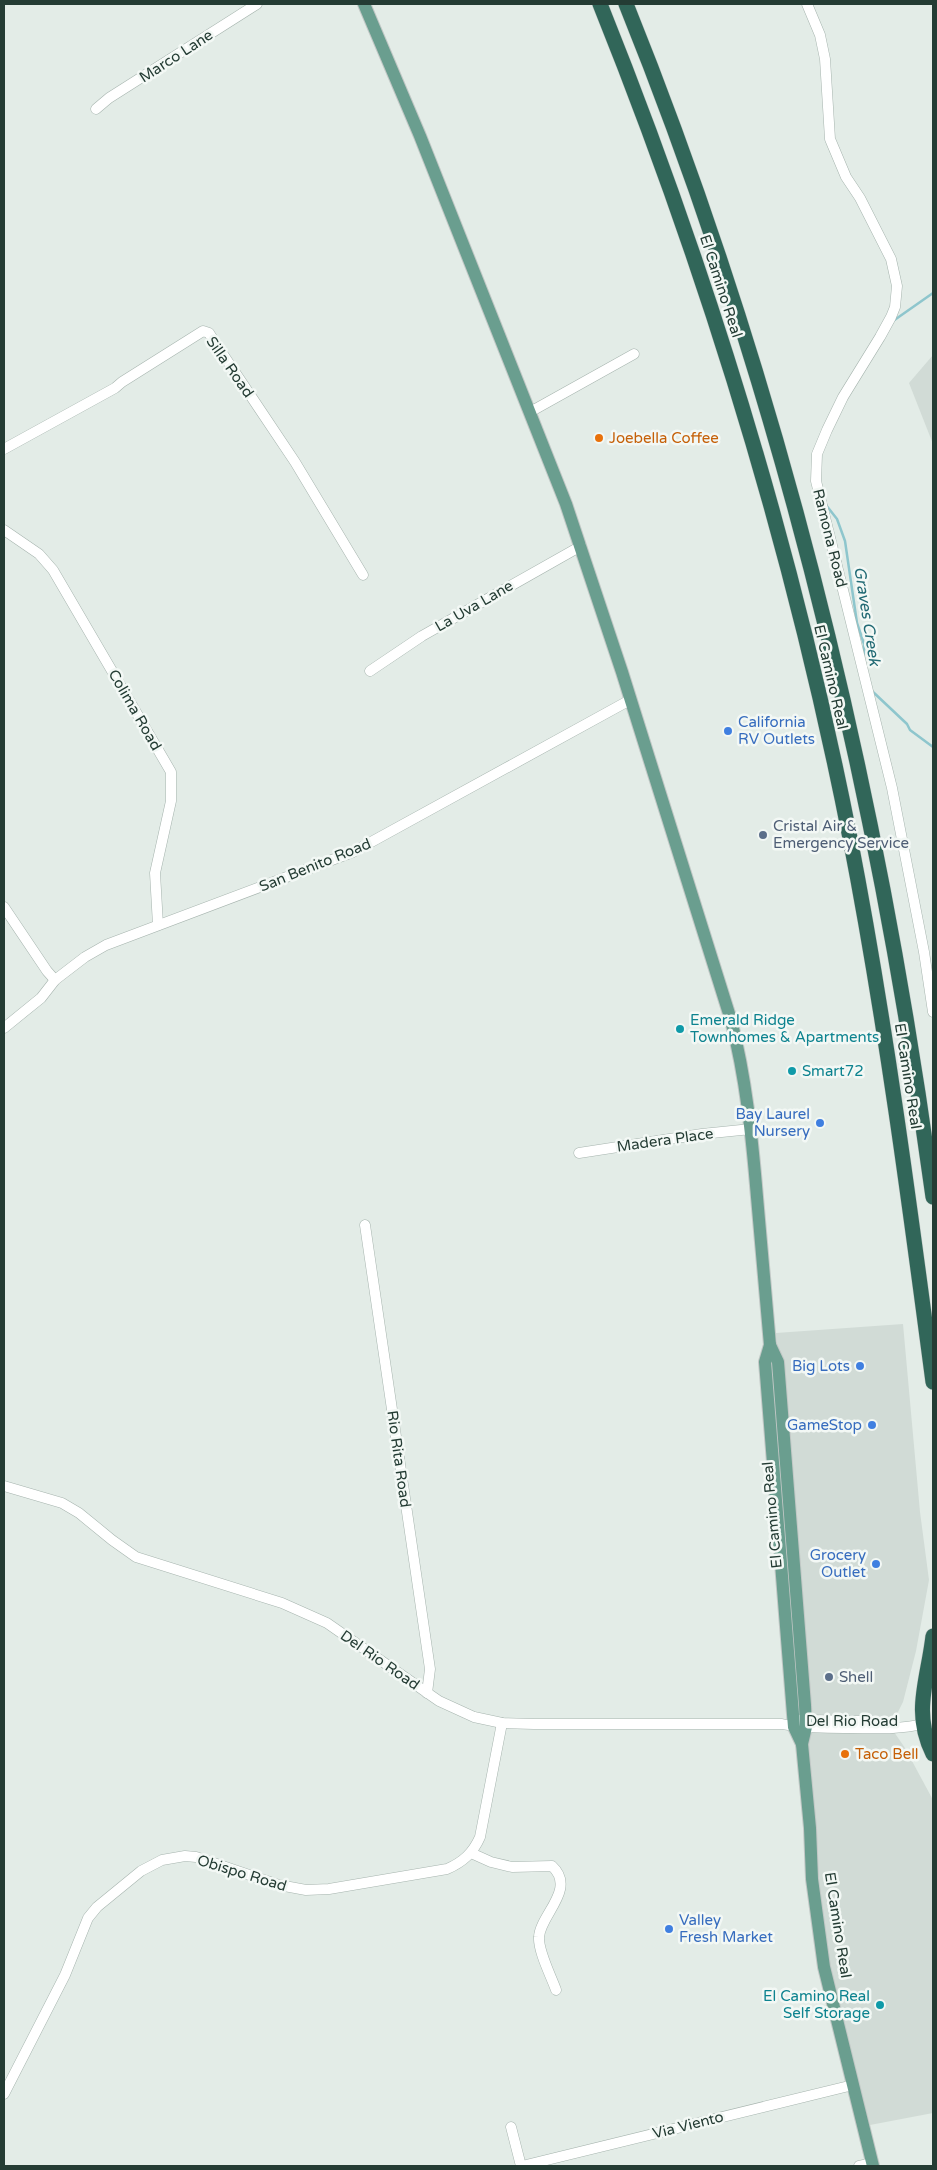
<svg xmlns="http://www.w3.org/2000/svg" width="937" height="2170" viewBox="0 0 937 2170" font-family="'Varela Round',sans-serif">
<style>
.built{fill:#d1dbd6}
.lines{fill:none;stroke-linecap:round;stroke-linejoin:round}
.stream{stroke:#8ec6cd;stroke-width:2.5}
.minor-casing{stroke:#a6b4ae;stroke-width:11}
.major-casing{stroke:#c2c8c6;stroke-width:14}
.highway-casing{stroke:#c2c8c6;stroke-width:16}
.minor{stroke:#fff;stroke-width:10}
.major{stroke:#6a9e8f;stroke-width:12}
.highway{stroke:#316659;stroke-width:15}
.food-dot{fill:#e8710a;stroke:#f3f8f5;stroke-width:2}
.shop-dot{fill:#3f7fe0;stroke:#f3f8f5;stroke-width:2}
.service-dot{fill:#5c6f8a;stroke:#f3f8f5;stroke-width:2}
.culture-dot{fill:#0f9aa8;stroke:#f3f8f5;stroke-width:2}
.labels{text-anchor:middle;stroke-width:5;stroke-linejoin:round;paint-order:stroke}
.street-label{font-size:15px;fill:#243c34;stroke:#f3f8f5}
.food-label{font-size:15px;fill:#c56008;stroke:#f3f8f5;text-anchor:start}
.shop-label{font-size:15px;fill:#366cbe;stroke:#f3f8f5;text-anchor:end}
.service-label{font-size:15px;fill:#4e5e75;stroke:#f3f8f5;text-anchor:start}
.culture-label{font-size:15px;fill:#0d838f;stroke:#f3f8f5;text-anchor:start}
.water-label{font-size:16px;font-style:italic;fill:#226a74;stroke:#f3f8f5}
</style>
<rect width="100%" height="100%" fill="#e3ece7"/>
<!-- built -->
<g class="built">
<polygon points="933,355 933,444 909,383"/>
<polygon points="903,1324 920,1512 929,1580 916,1651 903,1702 895,1718 808,1716 776,1333"/>
<polygon points="808,1732 894,1732 905,1748 933,1800 933,2113 870,2125 830,1977 816,1898"/>
</g>
<g class="lines">
<!-- stream -->
<g class="stream">
<polyline points="893,321 933,293"/>
<polyline points="826,505 837,519 845,541 857,623 864,644 864,655"/>
<polyline points="872,691 907,724 910,730 933,747"/>
</g>
<!-- minor casing -->
<g class="minor-casing">
<g id="minor">
<polyline points="807,4 820,35 825,59 830,139 846,177 860,198 891,259 897,286 895,307 891,317 880,337 843,397 827,430 817,454 816,481 892,788 924,952 933,1012"/>
<polyline points="96,109 109,98 257,4"/>
<polyline points="530,412 634,354"/>
<polyline points="4,449 115,388 122,382 203,331 209,333 214,341 295,462 363,575"/>
<polyline points="4,530 39,554 53,570 171,772 171,801 155,873 158,925"/>
<polyline points="370,671 422,636 581,546"/>
<polyline points="4,907 47,971 55,980"/>
<polyline points="4,1028 41,998 55,980 85,957 106,945 353,852 630,700"/>
<polyline points="579,1153 702,1134 751,1129"/>
<polyline points="365,1225 430,1669 427,1693"/>
<path d="M 4,1486 L 62,1503 L 79,1513 L 112,1540 L 136,1557 L 282,1603 L 327,1623 L 439,1701 L 474,1717 L 502,1723 L 534,1724 L 782,1724 C 803,1729 826,1727 848,1728 C 873,1728 898,1730 922,1724"/>
<polyline points="800,1720 871,1721"/>
<path d="M 471,1853 L 491,1862 L 512,1867 L 552,1866 C 577,1889 540,1915 539,1937 C 538,1951 551,1976 556,1990"/>
<path d="M 4,2094 L 65,1975 L 88,1918 L 97,1907 L 141,1871 L 162,1860 L 185,1856 L 196,1857 L 279,1885 L 306,1890 L 329,1889 L 447,1869 C 463,1862 473,1853 480,1837 L 502,1723"/>
<polyline points="511,2127 521,2166"/>
<polyline points="522,2166 853,2085"/>
<polyline points="859,2166 873,2163"/>
</g>
</g>
<!-- major casing -->
<g class="major-casing">
<g id="major">
<path d="M 364,4 L 420,136 L 566,504 L 622,672 L 731,1020 C 746,1078 752,1137 757,1197 C 761,1246 766,1296 770,1345 L 765,1362 L 794,1727 L 802,1744 L 810,1828 L 812,1879 L 824,1967 L 873,2166"/>
<polyline points="770,1345 778,1362 805,1705 806,1727 802,1744"/>
</g>
</g>
<!-- highway casing -->
<g class="highway-casing">
<g id="highway">
<path d="M 600,4 C 708,273 794,553 850,838 C 885,1018 909,1200 933,1382"/>
<path d="M 626,4 C 780,386 878,789 933,1197"/>
<path d="M 933,1636 C 928,1680 912,1712 933,1754"/>
</g>
</g>
<!-- minor -->
<use href="#minor" class="minor"/>
<!-- major -->
<use href="#major" class="major"/>
<!-- highway -->
<use href="#highway" class="highway"/>
</g>
<!-- markers -->
<g class="food-dot">
<circle cx="599" cy="438" r="5"/>
<circle cx="845" cy="1754" r="5"/>
</g>
<g class="shop-dot">
<circle cx="728" cy="731" r="5"/>
<circle cx="820" cy="1123" r="5"/>
<circle cx="860" cy="1366" r="5"/>
<circle cx="872" cy="1425" r="5"/>
<circle cx="876" cy="1564" r="5"/>
<circle cx="669" cy="1929" r="5"/>
</g>
<g class="service-dot">
<circle cx="763" cy="835" r="5"/>
<circle cx="829" cy="1677" r="5"/>
</g>
<g class="culture-dot">
<circle cx="680" cy="1029" r="5"/>
<circle cx="792" cy="1071" r="5"/>
<circle cx="880" cy="2005" r="5"/>
</g>
<g class="labels">
<!-- street labels -->
<g class="street-label">
<text transform="translate(176 56) rotate(-33)" y="5">Marco Lane</text>
<text transform="translate(721 286) rotate(72)" y="5">El Camino Real</text>
<text transform="translate(230 367) rotate(55)" y="5">Silla Road</text>
<text transform="translate(830 538) rotate(76)" y="5">Ramona Road</text>
<text transform="translate(474 606) rotate(-30)" y="5">La Uva Lane</text>
<text transform="translate(831 677) rotate(77)" y="5">El Camino Real</text>
<text transform="translate(135 710) rotate(60)" y="5">Colima Road</text>
<text transform="translate(315 865) rotate(-22)" y="5">San Benito Road</text>
<text transform="translate(908 1076) rotate(81)" y="5">El Camino Real</text>
<text transform="translate(665 1140) rotate(-8)" y="5">Madera Place</text>
<text transform="translate(399 1459) rotate(82)" y="5">Rio Rita Road</text>
<text transform="translate(772 1515) rotate(-95)" y="5">El Camino Real</text>
<text transform="translate(380 1660) rotate(35)" y="5">Del Rio Road</text>
<text x="852" y="1726">Del Rio Road</text>
<text transform="translate(242 1873) rotate(17)" y="5">Obispo Road</text>
<text transform="translate(838 1925) rotate(81)" y="5">El Camino Real</text>
<text transform="translate(688 2125) rotate(-14)" y="5">Via Viento</text>
</g>
<!-- food labels -->
<g class="food-label">
<text x="609" y="443">Joebella Coffee</text>
<text x="855" y="1759">Taco Bell</text>
</g>
<!-- shop labels -->
<g class="shop-label">
<text x="738" y="727" text-anchor="start">California<tspan x="738" dy="17">RV Outlets</tspan></text>
<text x="810" y="1119">Bay Laurel<tspan x="810" dy="17">Nursery</tspan></text>
<text x="850" y="1371">Big Lots</text>
<text x="862" y="1430">GameStop</text>
<text x="866" y="1560">Grocery<tspan x="866" dy="17">Outlet</tspan></text>
<text x="679" y="1925" text-anchor="start">Valley<tspan x="679" dy="17">Fresh Market</tspan></text>
</g>
<!-- service labels -->
<g class="service-label">
<text x="773" y="831">Cristal Air &amp;<tspan x="773" dy="17">Emergency Service</tspan></text>
<text x="839" y="1682">Shell</text>
</g>
<!-- culture labels -->
<g class="culture-label">
<text x="690" y="1025">Emerald Ridge<tspan x="690" dy="17">Townhomes &amp; Apartments</tspan></text>
<text x="802" y="1076">Smart72</text>
<text x="870" y="2001" text-anchor="end">El Camino Real<tspan x="870" dy="17">Self Storage</tspan></text>
</g>
<!-- water labels -->
<g class="water-label">
<text transform="translate(868 616) rotate(81)" y="6">Graves Creek</text>
</g>
</g>
<!-- border -->
<rect width="937" height="2170" fill="none" stroke="#243c34" stroke-width="10"/>
</svg>
